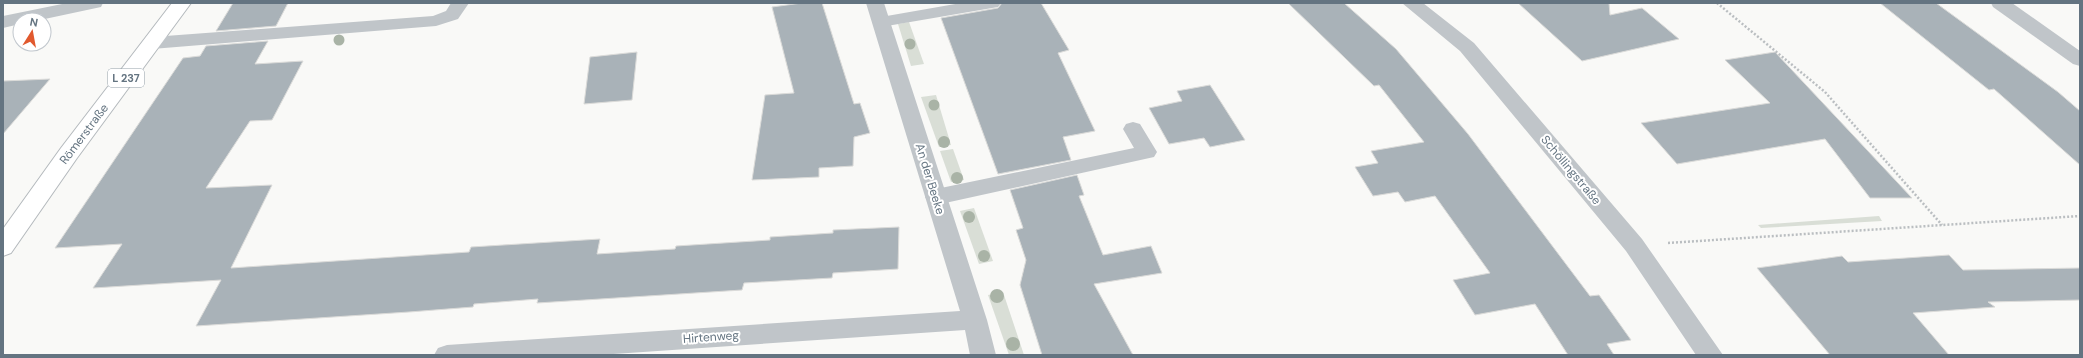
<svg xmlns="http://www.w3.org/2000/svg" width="2083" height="358" viewBox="0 0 2083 358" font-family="'DM Sans',sans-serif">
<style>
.green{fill:#d9ded6}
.building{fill:#a9b2b8;stroke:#dbdbd9}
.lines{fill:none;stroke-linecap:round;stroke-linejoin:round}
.primary-casing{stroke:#b4b9bd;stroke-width:2}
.path{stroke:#babec1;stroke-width:2.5;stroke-dasharray:2 2;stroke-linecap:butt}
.service{fill:#c0c5c9;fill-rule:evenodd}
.minor{fill:#c0c5c9;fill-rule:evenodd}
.primary{fill:#fff;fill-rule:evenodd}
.tree{fill:#a9b3a6}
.labels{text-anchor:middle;stroke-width:4;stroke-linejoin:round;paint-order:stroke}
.shield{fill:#fff;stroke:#929ea7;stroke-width:1}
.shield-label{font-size:11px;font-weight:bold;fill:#647481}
.street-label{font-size:12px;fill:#647481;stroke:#fff}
</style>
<rect width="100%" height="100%" fill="#f9f9f7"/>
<!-- green -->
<g class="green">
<polygon points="909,22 924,64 911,66 898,24"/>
<polygon points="936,95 951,145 939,147 921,97"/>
<polygon points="953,149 964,180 951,182 940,151"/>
<polygon points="974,208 993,261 979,264 960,211"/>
<polygon points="1879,216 1882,221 1761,228 1758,225"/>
<polygon points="1003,292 1024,355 1009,355 988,295"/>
</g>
<!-- building -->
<g class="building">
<polygon points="233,3 288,3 276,26 216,31"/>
<polygon points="802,3 822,3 854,104 860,103 870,133 854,137 853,166 819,168 819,177 752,180 765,95 794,93 772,7"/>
<polygon points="1002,3 1041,3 1069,50 1058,53 1095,131 1063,137 1071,160 998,174 941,18 998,8"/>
<polygon points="1288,3 1344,3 1396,49 1468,134 1590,296 1599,295 1631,340 1607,344 1614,355 1568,355 1535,304 1475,315 1453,280 1490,273 1435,196 1405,202 1398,192 1373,196 1355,167 1378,163 1371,151 1424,142 1379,85 1374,86"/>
<polygon points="1518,3 1609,3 1610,15 1642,8 1679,39 1582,61"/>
<polygon points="1880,3 1936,3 2058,92 2080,111 2080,165 1994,89 1989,90"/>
<polygon points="268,41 255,64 303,61 272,120 250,121 206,188 272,185 231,268 469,252 471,247 600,239 597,254 675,249 676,246 770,240 770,237 833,233 833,230 899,227 898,269 833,273 832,278 744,283 742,290 537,303 538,299 474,304 473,307 409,312 196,326 221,280 93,288 122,244 55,248 183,58 200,56 206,46"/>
<polygon points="637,52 632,100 584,104 590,57"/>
<polygon points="1775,52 1852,134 1912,198 1870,198 1825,139 1677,164 1641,123 1770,103 1725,60"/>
<polygon points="50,79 3,134 3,81"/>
<polygon points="1210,85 1245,140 1210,147 1204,138 1169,144 1149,108 1182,101 1177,91"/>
<polygon points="1077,175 1084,195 1079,196 1103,255 1151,246 1162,273 1094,284 1133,355 1042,355 1020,285 1026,260 1016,230 1023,228 1010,190"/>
<polygon points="1949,255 1963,270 2080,268 2080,300 1988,302 1995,307 1913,313 1949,355 1830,355 1757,268 1842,256 1848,262"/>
</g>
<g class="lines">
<!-- primary casing -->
<g class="primary-casing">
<polygon id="primary" points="172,3 191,3 77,158 11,253 3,256 3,229 61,148"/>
</g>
<!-- path -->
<g class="path">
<polyline points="1717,3 1825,92 1942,225"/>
<polyline points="1668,243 2080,216"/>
</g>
<!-- service -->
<g class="service">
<polygon points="451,3 469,3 458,19 436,26 152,49 145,47 143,43 145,39 152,37 433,16 446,11"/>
<polygon points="961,3 1001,3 998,7 992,8 881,27 875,26 872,22 875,18 881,17"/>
<polygon points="1133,122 1140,124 1157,152 1154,157 936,205 928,202 925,197 928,192 936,189 1134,148 1123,129 1126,124"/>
</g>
<!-- minor -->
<g class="minor">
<polygon points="67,3 103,3 101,7 40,20 20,20 20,24 3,28 3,16"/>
<polygon points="866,3 884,3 987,320 996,355 970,355 965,330 599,355 434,355 438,348 447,345 960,311"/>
<polygon points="1402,3 1423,3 1474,43 1642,239 1723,355 1696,355 1626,251 1460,51"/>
<polygon points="1991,3 2012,3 2080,51 2080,66 2073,64 1993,7"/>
</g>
<!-- primary -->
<use href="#primary" class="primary"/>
</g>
<!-- trees -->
<g class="tree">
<circle cx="339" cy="40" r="5.5"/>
<circle cx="910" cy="44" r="5.5"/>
<circle cx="934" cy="105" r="5.5"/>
<circle cx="944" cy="142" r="6"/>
<circle cx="957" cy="178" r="6"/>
<circle cx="969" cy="217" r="6"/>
<circle cx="984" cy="256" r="6"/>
<circle cx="997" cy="296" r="7"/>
<circle cx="1013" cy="344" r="7"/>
</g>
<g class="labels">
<!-- shield labels -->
<rect class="shield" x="108" y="69" width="36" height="18" rx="3"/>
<g class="shield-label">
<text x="126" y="82">L 237</text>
</g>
<!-- street labels -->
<g class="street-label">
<text transform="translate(84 134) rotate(-53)" y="4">Römerstraße</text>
<text transform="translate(1571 170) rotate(50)" y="4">Schöllingstraße</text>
<text transform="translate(930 179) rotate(73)" y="4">An der Beeke</text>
<text transform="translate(711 337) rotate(-4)" y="4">Hirtenweg</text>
</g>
</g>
<!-- border -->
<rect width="2083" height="358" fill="none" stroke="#647481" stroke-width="8"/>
<!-- north arrow -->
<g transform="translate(32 32) rotate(11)"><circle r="19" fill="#ffffff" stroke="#c1c7cd"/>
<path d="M0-3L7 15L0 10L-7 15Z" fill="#e1592e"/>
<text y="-6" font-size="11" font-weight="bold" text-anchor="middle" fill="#647481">N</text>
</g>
</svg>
